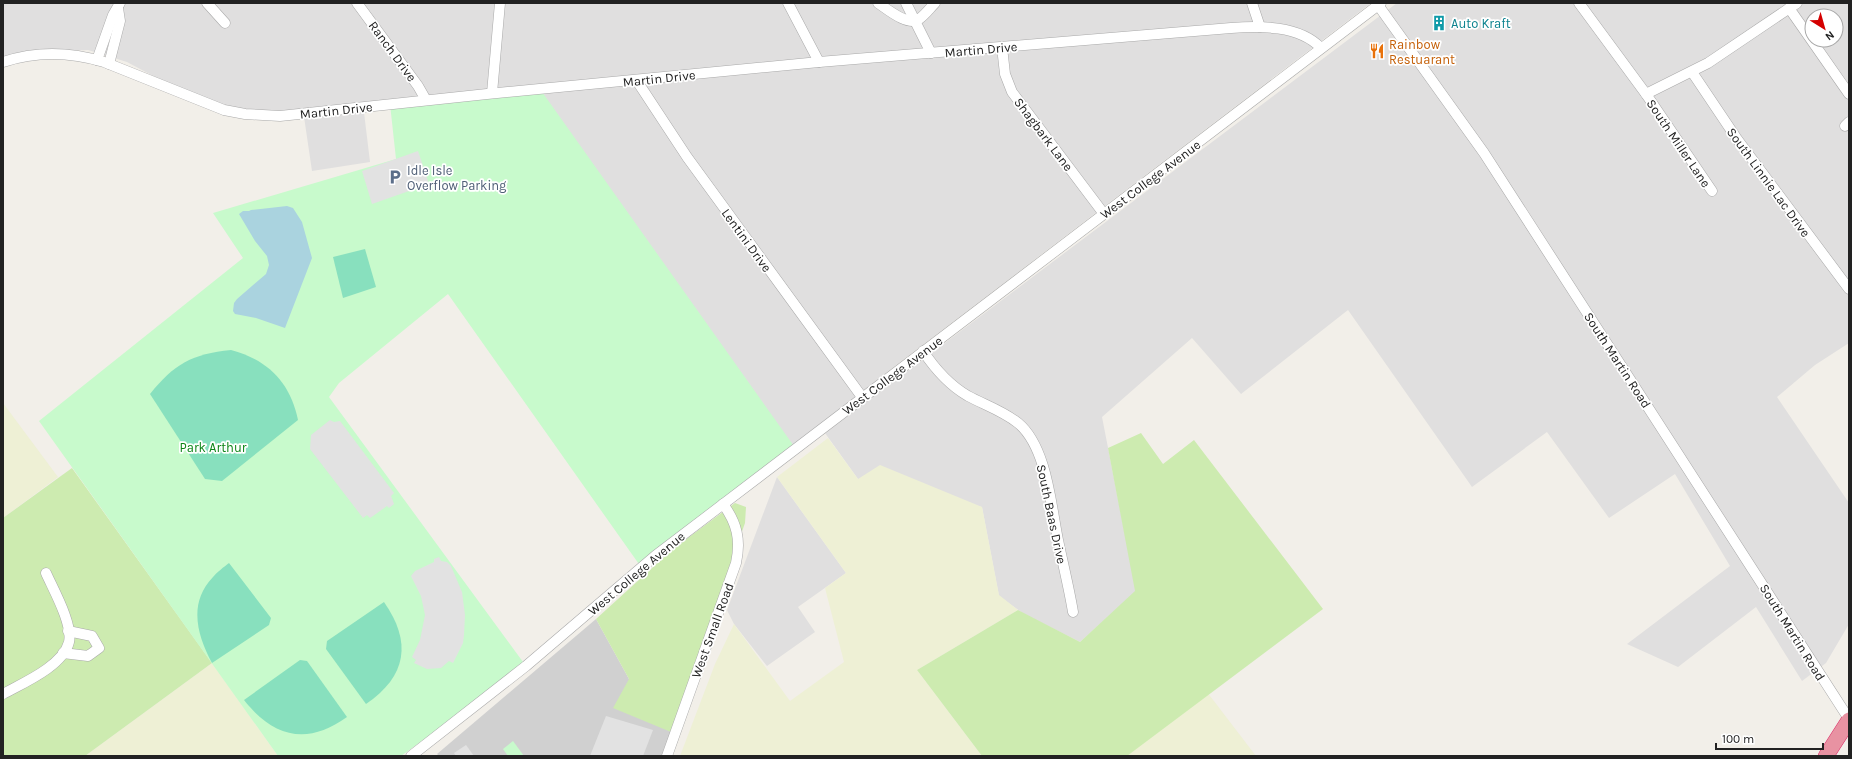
<svg xmlns="http://www.w3.org/2000/svg" width="1852" height="759" viewBox="0 0 1852 759" font-family="Karla,sans-serif">
<style>
.residential{fill:#e0dfdf;fill-rule:evenodd}
.religious{fill:#d0d0d0}
.farmland{fill:#eef0d5}
.grass{fill:#cdebb0}
.park{fill:#c8facc}
.pitch{fill:#88e0be}
.parking{fill:#e2e2e2}
.water{fill:#aad3df}
.lines{fill:none;stroke-linecap:round;stroke-linejoin:round}
.minor-casing{stroke:#a9a9a9;stroke-width:11}
.highway-casing{stroke:#dc2a67;stroke-width:16}
.minor{stroke:#fff;stroke-width:10}
.highway{stroke:#e892a2;stroke-width:15}
.labels{text-anchor:middle;stroke-width:3.5;stroke-linejoin:round;paint-order:stroke}
.culture-label{font-size:13px;fill:#0d838f;stroke:#fff;text-anchor:start}
.food-label{font-size:13px;fill:#c56008;stroke:#fff;text-anchor:start}
.street-label{font-size:13px;fill:#222;stroke:#fff}
.service-label{font-size:13px;fill:#4e5e75;stroke:#fff;text-anchor:start}
.park-label{font-size:13px;fill:#0c8416;stroke:#fff}
</style>
<rect width="100%" height="100%" fill="#f2efe9"/>
<!-- residential -->
<g class="residential">
<polygon points="3,3 1371,3 891,369 784,454 520,89 363,104 370,162 312,171 303,110 267,112 229,107 157,78 127,62 88,50 33,52 3,59"/>
<path d="M 1397,3 L 1849,3 L 1849,343 L 1815,365 L 1777,397 L 1849,503 L 1849,624 L 1826,663 L 1802,681 L 1756,607 L 1678,667 L 1627,644 L 1730,566 L 1675,474 L 1609,518 L 1547,432 L 1472,487 L 1348,310 L 1241,394 L 1192,338 L 1102,417 L 1136,591 L 1080,642 L 1024,614 L 999,596 L 982,507 L 858,479 L 825,433 ZM 1812,16 L 1836,16 L 1836,40 L 1812,40 Z"/>
<polygon points="777,477 846,573 798,607 815,632 767,666 734,624 727,610"/>
</g>
<!-- religious -->
<polygon class="religious" points="596,619 629,679 671,732 663,756 439,756 437,754"/>
<!-- farmland -->
<g class="farmland">
<polygon points="3,403 58,477 3,518"/>
<polygon points="828,438 858,479 880,465 982,507 999,595 1018,610 917,670 982,756 680,756 715,664 734,624 790,701 844,662 825,588 846,573 777,477"/>
<polygon points="212,663 278,756 85,756"/>
<polygon points="1207,692 1256,756 1124,756"/>
</g>
<!-- grass -->
<g class="grass">
<polygon points="1141,433 1163,464 1194,440 1323,609 1127,756 982,756 917,670 1018,610 1080,642 1135,591 1108,448"/>
<polygon points="72,468 212,663 85,756 3,756 3,518"/>
<polygon points="735,503 746,507 745,523 671,732 613,708 629,679 596,619 673,549"/>
</g>
<!-- park -->
<g class="park">
<polygon points="540,89 796,449 641,567 448,294 339,383 329,397 526,666 401,756 278,756 39,421 243,258 213,213 396,159 390,104"/>
<polygon points="513,741 524,756 508,756 503,749"/>
</g>
<!-- pitch -->
<g class="pitch">
<polygon points="365,249 376,287 343,298 333,257"/>
<path d="M 231,350 C 268,360 290,382 298,420 L 222,481 L 205,479 L 150,394 C 174,364 192,354 231,350 Z"/>
<path d="M 229,563 L 271,618 L 269,625 L 212,663 C 197,635 188,603 213,577 C 217,572 224,567 229,563 Z"/>
<path d="M 384,602 C 412,642 407,676 366,704 L 326,649 L 327,641 Z"/>
<path d="M 300,660 L 307,661 L 347,717 C 307,746 273,737 244,700 Z"/>
</g>
<!-- parking -->
<g class="parking">
<polygon points="418,151 429,184 372,204 362,171"/>
<polygon points="330,420 334,422 340,421 394,493 391,496 394,504 389,508 387,506 373,516 370,518 367,515 363,518 310,449 311,435"/>
<polygon points="439,557 441,561 447,562 451,566 462,592 465,615 464,635 463,643 453,663 449,661 441,668 427,669 414,663 416,660 412,657 420,640 425,615 421,596 411,576 415,571 434,562 434,559"/>
<polygon points="606,716 653,730 643,756 590,756"/>
<polygon points="466,745 474,756 456,756 454,753"/>
</g>
<!-- water -->
<polygon class="water" points="287,206 293,208 302,222 312,258 285,328 256,318 235,314 233,311 234,303 237,299 266,274 269,265 267,256 255,241 239,214 243,211 249,211 251,210"/>
<g class="lines">
<!-- minor casing -->
<g class="minor-casing">
<g id="minor">
<polyline points="207,3 225,23"/>
<polyline points="357,3 418,86 426,100"/>
<polyline points="788,3 819,62"/>
<path d="M 878,3 C 887,9 908,27 919,19 C 925,15 930,8 935,3"/>
<polyline points="906,3 931,53"/>
<polyline points="1252,3 1260,27"/>
<polyline points="1579,3 1646,94 1712,191"/>
<polyline points="1378,5 1484,153 1849,719"/>
<polyline points="1789,8 1849,94"/>
<polyline points="1002,47 1005,74 1012,92 1104,214"/>
<polyline points="97,60 113,15 120,3"/>
<path d="M 3,62 C 36,51 71,52 104,62 L 224,110 L 245,114 L 280,116 L 487,94 L 819,62 L 1231,28 C 1260,26 1299,25 1321,48"/>
<polyline points="109,64 120,21 118,8"/>
<polyline points="1692,72 1737,139 1849,289"/>
<polyline points="637,81 687,157 862,397"/>
<polyline points="492,93 500,3"/>
<polyline points="1646,94 1708,63 1797,3"/>
<polyline points="1845,126 1849,122"/>
<path d="M 923,351 C 935,369 949,385 968,396 C 985,405 1003,411 1018,423 C 1047,447 1051,506 1058,540 C 1063,564 1069,588 1073,612"/>
<polyline points="63,653 88,656 99,648 92,636 68,631"/>
<path d="M 3,694 C 23,683 63,666 69,642 C 73,624 53,589 46,573"/>
<polyline points="411,756 526,666 655,556 1381,3"/>
<path d="M 667,756 L 736,563 C 741,540 737,523 723,504"/>
</g>
</g>
<!-- highway casing -->
<g class="highway-casing">
<polyline id="highway" points="1826,756 1849,720"/>
</g>
<!-- minor -->
<use href="#minor" class="minor"/>
<!-- highway -->
<use href="#highway" class="highway"/>
</g>
<!-- icons -->
<defs>
<g id="building-bare" transform="scale(1.2)"><path d="M-4-6H4V6H1V3H-1V6H-4ZM-2.5-4.3h1.7v1.8h-1.7ZM.8-4.3h1.7v1.8H.8ZM-2.5-1h1.7V.8h-1.7ZM.8-1h1.7V.8H.8Z" fill="#0f9aa8" stroke="#fff" stroke-width="2.5" paint-order="stroke"/></g>
<g id="restaurant-bare" transform="scale(1.2)"><path d="M-5-6h1v4h1v-4h1v4h1v-4h1v5L-1.5 .5V6h-2V.5L-5-1ZM5-6V6H3V1.5H1.5Q1.5-4 5-6Z" fill="#e8710a" stroke="#fff" stroke-width="2.5" paint-order="stroke"/></g>
<g id="parking-bare" transform="scale(1.2)"><path d="M-3.5-5.5H1a3.5 3.5 0 0 1 0 7H-1V5.5H-3.5ZM-1-3.4V-.6H.8a1.4 1.4 0 0 0 0-2.8Z" fill="#5c6f8a" stroke="#fff" stroke-width="2.5" paint-order="stroke"/></g>
</defs>
<g fill-rule="evenodd">
<use href="#building-bare" x="1439" y="23"/>
<use href="#restaurant-bare" x="1377" y="51"/>
<use href="#parking-bare" x="395" y="177"/>
</g>
<g class="labels">
<!-- culture labels -->
<g class="culture-label">
<text x="1451" y="28">Auto Kraft</text>
</g>
<!-- food labels -->
<g class="food-label">
<text x="1389" y="49">Rainbow<tspan x="1389" dy="15">Restuarant</tspan></text>
</g>
<!-- street labels -->
<g class="street-label">
<text transform="translate(981 49) rotate(-5)" y="5">Martin Drive</text>
<text transform="translate(393 51) rotate(54)" y="5">Ranch Drive</text>
<text transform="translate(659 78) rotate(-6)" y="5">Martin Drive</text>
<text transform="translate(336 110) rotate(-6)" y="5">Martin Drive</text>
<text transform="translate(1044 134) rotate(53)" y="5">Shagbark Lane</text>
<text transform="translate(1679 143) rotate(56)" y="5">South Miller Lane</text>
<text transform="translate(1150 179) rotate(-37)" y="5">West College Avenue</text>
<text transform="translate(1769 182) rotate(54)" y="5">South Linnie Lac Drive</text>
<text transform="translate(747 240) rotate(54)" y="5">Lentini Drive</text>
<text transform="translate(1618 360) rotate(57)" y="5">South Martin Road</text>
<text transform="translate(892 375) rotate(-37)" y="5">West College Avenue</text>
<text transform="translate(1052 514) rotate(78)" y="5">South Baas Drive</text>
<text transform="translate(636 573) rotate(-40)" y="5">West College Avenue</text>
<text transform="translate(712 630) rotate(-70)" y="5">West Small Road</text>
<text transform="translate(1793 632) rotate(58)" y="5">South Martin Road</text>
</g>
<!-- service labels -->
<g class="service-label">
<text x="407" y="175">Idle Isle<tspan x="407" dy="15">Overflow Parking</tspan></text>
</g>
<!-- park labels -->
<g class="park-label">
<text x="213" y="452">Park Arthur</text>
</g>
</g>
<!-- border -->
<rect width="1852" height="759" fill="none" stroke="#222222" stroke-width="8"/>
<!-- north arrow -->
<g transform="translate(1824 28) rotate(143)"><circle r="19" fill="#ffffff" stroke="#a7a7a7"/>
<path d="M0-3L7 15L0 10L-7 15Z" fill="#d40000"/>
<text y="-6" font-size="11" font-weight="bold" text-anchor="middle" fill="#222222">N</text>
</g>
<!-- scale -->
<path d="M1716 743v6h107v-6" fill="none" stroke="#222222" stroke-width="2"/>
<text x="1722" y="743" font-size="12" fill="#222222" stroke="#ffffff" stroke-width="3" paint-order="stroke">100 m</text>
</svg>
